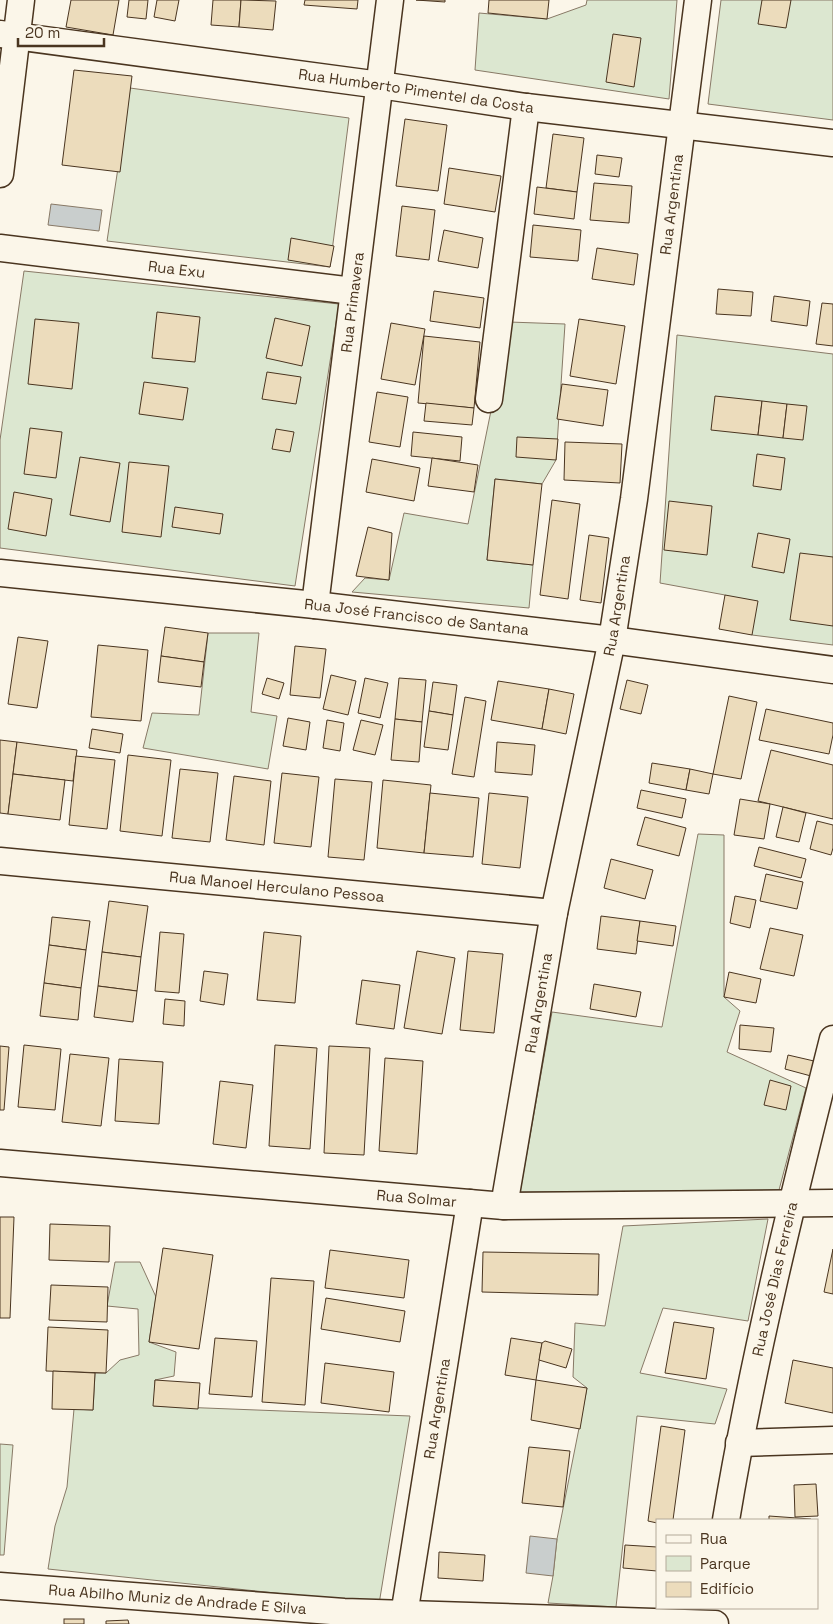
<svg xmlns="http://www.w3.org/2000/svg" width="833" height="1624" viewBox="0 0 833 1624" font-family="'Space Grotesk',sans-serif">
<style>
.green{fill:#dce7d0;stroke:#887966}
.water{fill:#c9cecd;stroke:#887966}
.building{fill:#ecdcbc;stroke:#4a3520}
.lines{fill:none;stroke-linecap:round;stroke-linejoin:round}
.minor-casing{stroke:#4a3520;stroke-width:29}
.minor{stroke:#fbf6e9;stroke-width:26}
.labels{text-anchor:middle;stroke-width:4;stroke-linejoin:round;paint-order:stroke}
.street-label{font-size:15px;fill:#4a3520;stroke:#fbf6e9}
</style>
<rect width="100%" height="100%" fill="#fbf6e9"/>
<!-- green -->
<g class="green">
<polygon points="587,0 677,0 669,99 475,70 479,13 547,19 586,5"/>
<polygon points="721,0 833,0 833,120 708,104"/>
<polygon points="130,88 349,118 330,267 107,241"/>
<polygon points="24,271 339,304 295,586 0,548 0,440"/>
<polygon points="509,322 565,324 556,460 542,484 495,479 487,560 533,565 529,608 352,592 365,578 389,580 404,513 468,524"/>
<polygon points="677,335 833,354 833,645 752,635 725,595 660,583"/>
<polygon points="208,633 259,633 251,712 277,716 268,769 143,748 152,713 199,715"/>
<polygon points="698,834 724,835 724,997 740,1011 727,1052 806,1088 779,1190 520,1192 552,1012 662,1027"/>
<polygon points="768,1219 748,1321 663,1308 640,1373 727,1389 715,1424 637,1416 616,1607 548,1603 553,1576 557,1539 587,1388 573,1377 575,1323 605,1326 623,1226"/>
<polygon points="115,1262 140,1262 156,1297 149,1342 176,1352 174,1376 155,1380 154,1406 410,1416 379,1604 48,1569 55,1526 67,1487 74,1409 93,1410 95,1373 106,1373 120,1360 139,1355 138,1309 107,1306"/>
<polygon points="0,1444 13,1445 4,1555 0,1555"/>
</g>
<!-- water -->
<g class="water">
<polygon points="51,204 102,210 99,231 48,225"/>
<polygon points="530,1536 557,1539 553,1576 526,1573"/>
</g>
<!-- building -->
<g class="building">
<polygon points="71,0 119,0 113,35 66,27"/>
<polygon points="129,0 148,0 146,19 127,17"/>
<polygon points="157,0 179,0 175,21 154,17"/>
<polygon points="213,0 241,0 239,27 211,25"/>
<polygon points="241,0 276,1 273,30 239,27"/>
<polygon points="305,0 358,0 357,9 304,5"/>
<polygon points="416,0 445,0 445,2"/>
<polygon points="489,0 549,0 547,19 488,13"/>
<polygon points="762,0 791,0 786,28 758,24"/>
<polygon points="613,34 641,38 634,87 606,82"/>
<polygon points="74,70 132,76 120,172 62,165"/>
<polygon points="405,119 447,125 438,191 396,186"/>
<polygon points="553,134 584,138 577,192 546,188"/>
<polygon points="597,155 622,158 619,177 595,174"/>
<polygon points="449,168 501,176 495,212 444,204"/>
<polygon points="594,183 632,186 629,223 590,220"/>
<polygon points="537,187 577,192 574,219 534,214"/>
<polygon points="402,206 435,210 429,260 396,256"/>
<polygon points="533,225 581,230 578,261 530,257"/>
<polygon points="444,230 483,238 478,268 438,261"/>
<polygon points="291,238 334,246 330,267 288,260"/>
<polygon points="597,248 638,254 634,285 592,279"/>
<polygon points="718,289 753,292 751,316 716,314"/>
<polygon points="434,291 484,298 480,328 430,321"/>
<polygon points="774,296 810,301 807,326 771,321"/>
<polygon points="822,303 833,304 833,346 816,344"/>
<polygon points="157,312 200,317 195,362 152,358"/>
<polygon points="275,318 310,326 302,366 266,358"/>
<polygon points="35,319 79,323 72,389 28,384"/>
<polygon points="579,319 625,326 616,384 570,376"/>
<polygon points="391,323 425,329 415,385 381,379"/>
<polygon points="424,336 480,342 474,408 418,403"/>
<polygon points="267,372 301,377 296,404 262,399"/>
<polygon points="144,382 188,388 183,420 139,414"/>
<polygon points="562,384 608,390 603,426 557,419"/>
<polygon points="377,392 408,397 400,447 369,442"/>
<polygon points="715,396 762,401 758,435 711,430"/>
<polygon points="762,401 787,404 783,438 758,435"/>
<polygon points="426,403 474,408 472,425 424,421"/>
<polygon points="787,404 807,406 803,440 783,438"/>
<polygon points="30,428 62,432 56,478 24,474"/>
<polygon points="276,429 294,432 290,452 272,449"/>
<polygon points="413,432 462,437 460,461 411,456"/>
<polygon points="517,437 558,439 556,460 516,457"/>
<polygon points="565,442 622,444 620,483 564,480"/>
<polygon points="757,454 785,458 781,490 753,486"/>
<polygon points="80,457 120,463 110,522 70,515"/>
<polygon points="432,458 478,465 474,492 428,486"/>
<polygon points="372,459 420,468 414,501 366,492"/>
<polygon points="129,462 169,466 161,537 122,532"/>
<polygon points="495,479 542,484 533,565 487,560"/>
<polygon points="14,492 52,499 46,536 8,529"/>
<polygon points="552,500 580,504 568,599 540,595"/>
<polygon points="669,501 712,506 707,555 664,550"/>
<polygon points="175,507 223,514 220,534 172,527"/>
<polygon points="368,527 392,533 389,580 356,576"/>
<polygon points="758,533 790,539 784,573 752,567"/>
<polygon points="589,535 609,538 601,603 580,600"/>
<polygon points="800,553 833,557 833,626 790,620"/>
<polygon points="725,595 758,601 752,635 719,629"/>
<polygon points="165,627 208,633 204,662 161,656"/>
<polygon points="18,637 48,641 37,708 8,704"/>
<polygon points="98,645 148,650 141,721 91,717"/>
<polygon points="295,646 326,649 320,698 290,695"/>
<polygon points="161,656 204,662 201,687 158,682"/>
<polygon points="331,675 356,681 348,715 323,709"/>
<polygon points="267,678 284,683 279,699 262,694"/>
<polygon points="365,678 388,683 380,718 358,713"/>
<polygon points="399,678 426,680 422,722 395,719"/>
<polygon points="627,680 648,685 641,714 620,709"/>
<polygon points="498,681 549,689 542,729 491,720"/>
<polygon points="433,682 457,685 453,715 429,711"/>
<polygon points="549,689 574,694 566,734 542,729"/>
<polygon points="729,696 757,702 741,779 713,774"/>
<polygon points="465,697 486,701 474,777 452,774"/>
<polygon points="766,709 833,723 833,735 829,754 759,740"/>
<polygon points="429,711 453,715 448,750 424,747"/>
<polygon points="288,718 310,722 306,750 283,746"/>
<polygon points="395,719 422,722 419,762 391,760"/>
<polygon points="327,720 344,723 340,751 323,748"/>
<polygon points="361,720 383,725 375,755 353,750"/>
<polygon points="92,729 123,734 120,753 89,748"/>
<polygon points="0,740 17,742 8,814 0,813"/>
<polygon points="17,742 77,750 73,781 13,774"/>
<polygon points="497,742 535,745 532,775 495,772"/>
<polygon points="771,750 833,765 833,819 758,801"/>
<polygon points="128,755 171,760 162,836 120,831"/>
<polygon points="76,756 115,760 107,829 69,825"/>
<polygon points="652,763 690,769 686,790 649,783"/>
<polygon points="180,769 218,773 210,842 172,838"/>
<polygon points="690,769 713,774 709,794 686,790"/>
<polygon points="282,773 319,777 311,847 274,843"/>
<polygon points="13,774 65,780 60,820 8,814"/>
<polygon points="234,776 271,781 264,845 226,840"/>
<polygon points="335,779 372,782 364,860 328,857"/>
<polygon points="383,780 431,785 424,853 377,848"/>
<polygon points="641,790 686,799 682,818 637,808"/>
<polygon points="430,793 479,798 473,857 424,853"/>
<polygon points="489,793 528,797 520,868 482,864"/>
<polygon points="740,799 770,804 764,839 734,835"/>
<polygon points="783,807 806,813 799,842 776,837"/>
<polygon points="645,817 686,828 679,856 637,845"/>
<polygon points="817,821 833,825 833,848 831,855 810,849"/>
<polygon points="759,847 806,859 801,878 754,866"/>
<polygon points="611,859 653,870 645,899 604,888"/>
<polygon points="766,874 803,882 797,909 760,901"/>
<polygon points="735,896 756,900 750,928 730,923"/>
<polygon points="109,901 148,906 141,957 102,952"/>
<polygon points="601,916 640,921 636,954 597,949"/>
<polygon points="52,917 90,921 86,950 49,945"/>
<polygon points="640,921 676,926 673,946 637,941"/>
<polygon points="770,928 803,935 794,976 760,969"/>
<polygon points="160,932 184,934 179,993 155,991"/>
<polygon points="264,932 301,936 295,1003 257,1000"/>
<polygon points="49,945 86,950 81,988 44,983"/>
<polygon points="417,951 455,958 442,1034 404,1028"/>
<polygon points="468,951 503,954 494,1033 460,1030"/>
<polygon points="102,952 141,957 137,991 98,986"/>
<polygon points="204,971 228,974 224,1005 200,1001"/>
<polygon points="729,972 761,979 756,1003 724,997"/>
<polygon points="362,980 400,985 394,1029 356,1024"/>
<polygon points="44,983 81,988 78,1020 40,1016"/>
<polygon points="594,984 641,992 636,1017 590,1009"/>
<polygon points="98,986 137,991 133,1022 94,1017"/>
<polygon points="165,999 185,1001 184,1026 163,1024"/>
<polygon points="740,1025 774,1028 771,1052 739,1049"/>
<polygon points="24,1045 61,1049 55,1110 18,1107"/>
<polygon points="275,1045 317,1048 310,1149 269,1146"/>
<polygon points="0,1046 9,1047 4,1110 0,1110"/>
<polygon points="329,1046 370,1048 364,1155 324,1153"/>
<polygon points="70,1054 109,1058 101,1126 62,1122"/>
<polygon points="788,1055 814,1061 811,1076 785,1069"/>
<polygon points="385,1058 423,1061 417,1154 379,1151"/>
<polygon points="119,1059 163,1062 159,1124 115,1121"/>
<polygon points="770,1080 791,1086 786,1110 764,1105"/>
<polygon points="220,1081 253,1085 246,1148 213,1144"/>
<polygon points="0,1217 14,1217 10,1318 0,1318"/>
<polygon points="50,1224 110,1226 109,1262 49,1260"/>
<polygon points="163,1248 213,1255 199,1349 149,1342"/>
<polygon points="833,1249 833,1294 824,1292"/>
<polygon points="330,1250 409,1260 404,1298 325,1288"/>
<polygon points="483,1252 599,1254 598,1295 482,1292"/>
<polygon points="271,1278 314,1281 305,1405 262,1402"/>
<polygon points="51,1285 108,1287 107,1322 49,1320"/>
<polygon points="326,1298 405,1311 400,1342 321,1329"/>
<polygon points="674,1322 714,1328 706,1379 665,1373"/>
<polygon points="48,1327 108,1330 106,1373 46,1371"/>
<polygon points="215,1338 257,1341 252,1397 209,1394"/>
<polygon points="511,1338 542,1343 536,1380 505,1375"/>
<polygon points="545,1341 572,1349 566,1368 539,1360 542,1343"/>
<polygon points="793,1360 833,1368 833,1413 785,1403"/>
<polygon points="325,1363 394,1372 389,1412 321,1403"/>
<polygon points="53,1371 95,1373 93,1410 52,1409"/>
<polygon points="155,1380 200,1383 198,1409 153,1406"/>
<polygon points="536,1380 587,1388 580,1429 531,1420"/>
<polygon points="661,1426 685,1430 673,1520 657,1520 657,1523 648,1521"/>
<polygon points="529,1447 570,1451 563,1507 522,1503"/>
<polygon points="816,1484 818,1516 795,1517 794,1485"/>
<polygon points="769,1516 811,1519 811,1520 769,1520"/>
<polygon points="625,1545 657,1547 657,1571 623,1568"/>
<polygon points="439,1552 485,1555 483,1581 438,1578"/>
<rect x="64" y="1619" width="20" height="5"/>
<polygon points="128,1620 129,1624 106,1624 106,1621"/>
</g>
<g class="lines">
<!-- minor casing -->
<g class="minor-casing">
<g id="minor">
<path id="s1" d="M 0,34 L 380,85 L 526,107 L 833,143"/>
<polyline points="0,174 21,0"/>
<path id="s2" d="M 0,248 L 353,291"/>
<polyline points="489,399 526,107"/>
<path id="s3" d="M 0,573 L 315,605 L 612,640 L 833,670"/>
<path id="s4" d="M 315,605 L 390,0"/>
<path id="s5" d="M 0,861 L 554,913"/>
<path id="s6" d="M 0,1163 L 504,1206 L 833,1203"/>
<path id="s7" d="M 504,1206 L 554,913 L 612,640 L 634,499 L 698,0"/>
<polyline points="739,1443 833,1440"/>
<path id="s8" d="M 726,1520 C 753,1358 793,1198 833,1039"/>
<path id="s9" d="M 0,1586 L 344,1612 L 715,1624"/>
<path id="s10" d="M 404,1615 L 470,1203"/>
</g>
</g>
<!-- minor -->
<use href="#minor" class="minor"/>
</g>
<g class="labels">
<!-- street labels -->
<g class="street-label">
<text dy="5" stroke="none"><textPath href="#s1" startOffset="420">Rua Humberto Pimentel da Costa</textPath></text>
<text dy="5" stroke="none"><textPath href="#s7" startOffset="1016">Rua Argentina</textPath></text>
<text dy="5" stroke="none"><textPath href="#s2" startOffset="178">Rua Exu</textPath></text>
<text dy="5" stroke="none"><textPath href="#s4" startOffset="305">Rua Primavera</textPath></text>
<text dy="5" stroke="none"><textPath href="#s7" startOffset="611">Rua Argentina</textPath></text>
<text dy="5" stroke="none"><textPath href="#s3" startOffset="419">Rua José Francisco de Santana</textPath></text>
<text dy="5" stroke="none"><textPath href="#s5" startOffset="278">Rua Manoel Herculano Pessoa</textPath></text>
<text dy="5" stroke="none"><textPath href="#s7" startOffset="206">Rua Argentina</textPath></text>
<text dy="5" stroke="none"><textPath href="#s6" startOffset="418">Rua Solmar</textPath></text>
<text dy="5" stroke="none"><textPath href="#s8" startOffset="246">Rua José Dias Ferreira</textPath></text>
<text dy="5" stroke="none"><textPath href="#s10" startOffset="209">Rua Argentina</textPath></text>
<text dy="5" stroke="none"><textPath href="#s9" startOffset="178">Rua Abilho Muniz de Andrade E Silva</textPath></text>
</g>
</g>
<!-- legend -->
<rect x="656" y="1519" width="162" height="90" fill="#fbf6e9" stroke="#b4a999"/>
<rect x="666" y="1535" width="25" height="8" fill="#fbf6e9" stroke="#b4a999"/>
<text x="700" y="1544" font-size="15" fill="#4a3520">Rua</text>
<rect x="666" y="1556" width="25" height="15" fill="#dce7d0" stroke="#b4a999"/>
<text x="700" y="1569" font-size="15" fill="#4a3520">Parque</text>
<rect x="666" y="1582" width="25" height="15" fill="#ecdcbc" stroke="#b4a999"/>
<text x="700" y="1594" font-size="15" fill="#4a3520">Edifício</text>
<!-- scale -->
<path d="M18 38v8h86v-8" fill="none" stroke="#4a3520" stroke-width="2.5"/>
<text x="25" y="38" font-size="15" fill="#4a3520" stroke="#fbf6e9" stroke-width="4" paint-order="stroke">20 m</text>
</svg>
